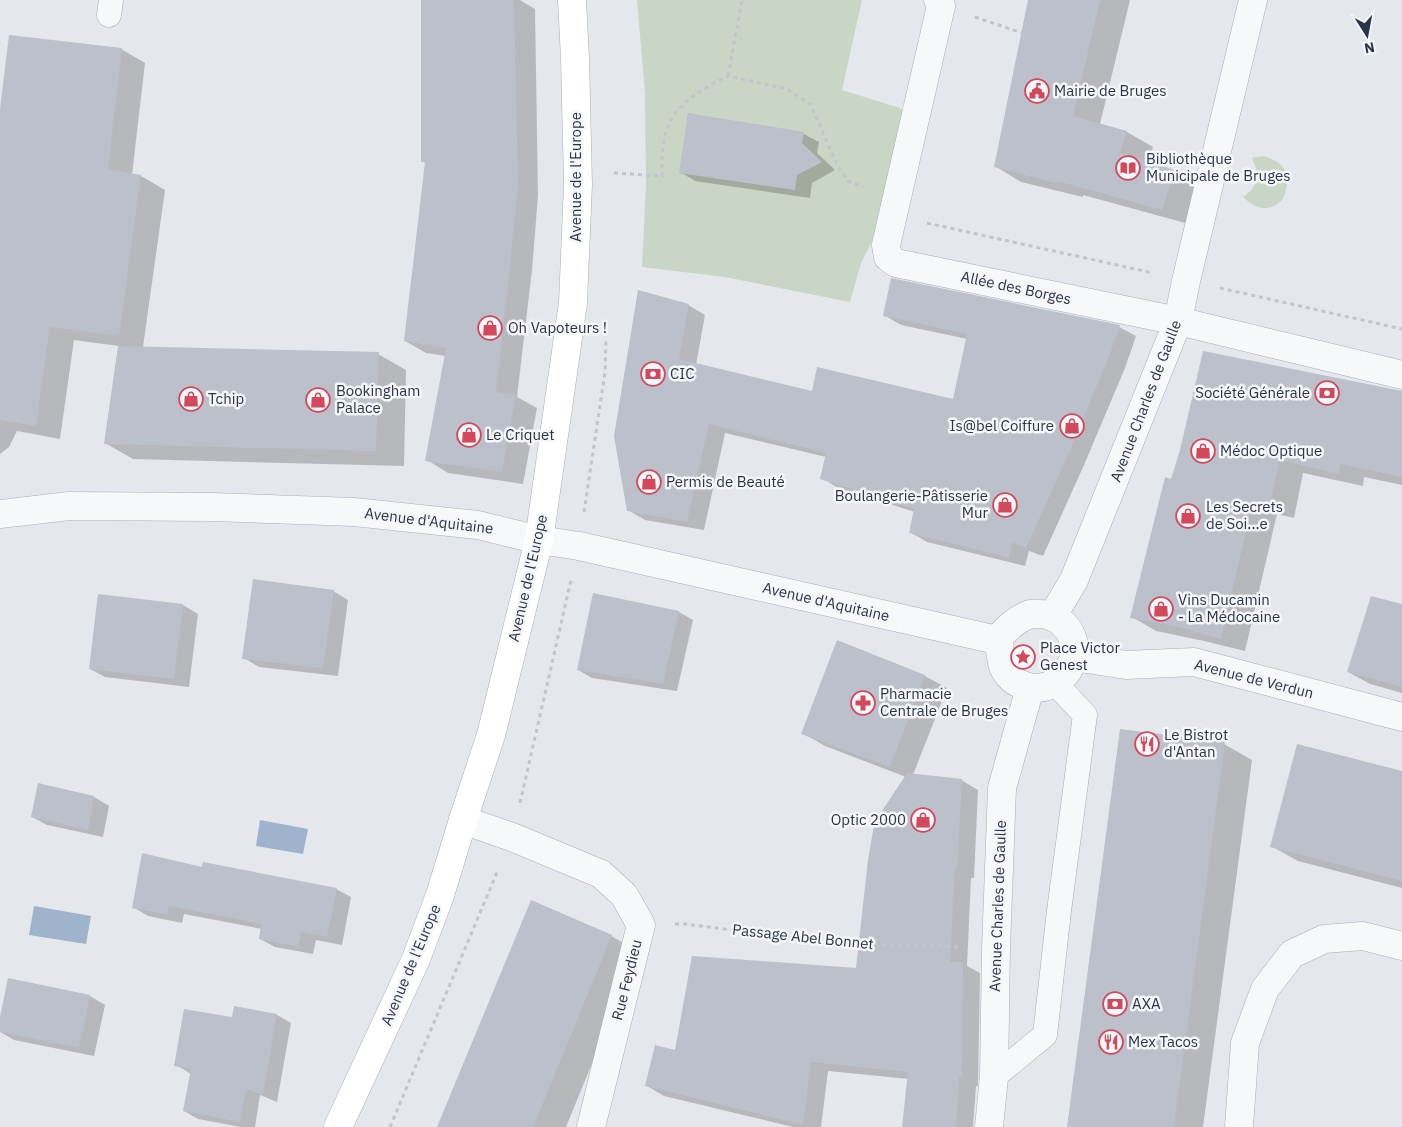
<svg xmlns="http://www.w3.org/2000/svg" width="1402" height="1127" viewBox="0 0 1402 1127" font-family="'IBM Plex Sans',sans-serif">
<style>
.green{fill:#c9d6c5}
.water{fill:#9fb4cc}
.shadow{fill:#0003}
.building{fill:#bbc0ca}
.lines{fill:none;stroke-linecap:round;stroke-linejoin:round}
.service-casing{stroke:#a9aeb7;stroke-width:25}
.minor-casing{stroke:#a9aeb7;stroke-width:29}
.tertiary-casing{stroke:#a9aeb7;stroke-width:29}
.secondary-casing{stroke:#a9aeb7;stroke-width:29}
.path{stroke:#c2c5cb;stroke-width:3;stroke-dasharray:4 4;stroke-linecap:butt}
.service{stroke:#f7f8fa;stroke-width:24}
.minor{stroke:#f7f8fa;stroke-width:28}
.tertiary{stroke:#f7f8fa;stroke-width:28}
.secondary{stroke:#fff;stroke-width:28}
.labels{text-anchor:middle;stroke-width:5;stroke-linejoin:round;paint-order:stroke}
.poi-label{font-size:15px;fill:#2b3445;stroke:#f4f6f9;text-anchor:start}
.street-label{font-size:15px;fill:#2b3445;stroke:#f4f6f9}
</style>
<rect width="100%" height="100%" fill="#e4e7ec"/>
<!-- green -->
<g class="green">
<polygon points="637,0 862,0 842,90 900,108 910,120 883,220 861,263 850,302 725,277 642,267 646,185 645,93"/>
<path d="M 1264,156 C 1287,163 1292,176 1283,199 C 1269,213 1257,210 1243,197 C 1260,184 1260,176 1252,158 Z"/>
</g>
<!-- water -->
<g class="water">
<polygon points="260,820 308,829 303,854 256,846"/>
<polygon points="34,906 91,916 86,944 29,935"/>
</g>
<!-- shadow -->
<g class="shadow">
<polygon points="422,0 520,0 535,9 538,196 532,270 517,397 537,408 523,484 448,473 427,460 446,356 426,353 405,341 426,163 422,161"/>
<polygon points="1029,0 1130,0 1100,124 1127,132 1153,147 1148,163 1174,171 1200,186 1189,224 1083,195 1083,197 1021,182 995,166"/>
<polygon points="121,49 145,63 132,175 141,176 165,190 143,347 378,354 406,370 404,466 133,459 105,443 119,346 74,340 60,439 17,431 9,447 0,454 0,120"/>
<polygon points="804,134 819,142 817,153 835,170 812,183 810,198 695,181 680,172"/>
<polygon points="688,305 705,315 696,365 813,392 954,400 967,339 901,325 884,315 1119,327 1136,336 1125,368 1084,465 1043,556 1029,551 1025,566 927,542 910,532 915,512 838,488 822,478 826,457 725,433 704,530 645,520 628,510"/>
<polygon points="1402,392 1402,485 1364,477 1363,486 1303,473 1294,518 1277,514 1245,651 1204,641 1156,631 1132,617 1172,480"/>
<polygon points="333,591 348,600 338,676 259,667 244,658"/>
<polygon points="99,595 183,605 198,614 189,687 105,677 90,669"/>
<polygon points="1402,605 1402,693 1370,684 1348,672"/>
<polygon points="679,612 693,620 677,691 592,678 578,670"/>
<polygon points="925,676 947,688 913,775 961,780 978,790 974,878 971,878 967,966 980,973 978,1086 976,1086 973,1127 903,1127 909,1079 828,1071 821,1127 793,1127 664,1096 647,1086 676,1051 857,969 906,777 825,746 803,733"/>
<polygon points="1224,744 1252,760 1203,1127 1068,1127"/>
<polygon points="1402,772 1402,888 1298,861 1271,846"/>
<polygon points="94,797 109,806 103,837 47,825 32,817"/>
<polygon points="203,868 336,889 351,897 342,945 316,940 313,954 275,947 260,939 262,929 184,914 182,923 148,916 133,907"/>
<polygon points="611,936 638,951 566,1127 438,1127"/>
<polygon points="90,996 105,1005 94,1056 14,1040 0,1032 0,1023"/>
<polygon points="235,1007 277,1015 291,1023 277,1102 260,1095 255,1127 241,1127 198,1119 184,1111 191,1074 176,1065 233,1019"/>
</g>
<!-- building -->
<g class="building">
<polygon points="421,0 514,0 518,184 511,257 496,392 516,395 502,472 425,461 446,348 404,341 425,162 421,162"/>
<polygon points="1028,0 1100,0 1073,116 1127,131 1120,153 1175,170 1162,210 1057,181 1056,183 994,167"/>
<polygon points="9,35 122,48 108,169 141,175 119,336 50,327 36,426 0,420 0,109"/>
<polygon points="688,113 804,132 802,143 822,162 797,175 795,190 679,173"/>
<polygon points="891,278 1120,325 1108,359 1068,455 1026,548 1012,542 1009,558 909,533 914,509 820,479 826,453 709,424 687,522 627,511 614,436 638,290 689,304 679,359 812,391 817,367 953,399 967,334 883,316"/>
<polygon points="118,346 379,352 376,451 104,444"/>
<polygon points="1203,351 1402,391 1402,477 1340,464 1339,474 1279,460 1270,505 1253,501 1221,639 1179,627 1130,618 1165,477 1171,479 1180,450"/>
<polygon points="253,579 334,590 323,668 242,659"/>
<polygon points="593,593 679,611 663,684 577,670"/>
<polygon points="98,594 183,604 174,679 89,669"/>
<polygon points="1371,596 1402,604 1402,687 1347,672"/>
<polygon points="837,640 925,675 890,767 801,734"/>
<polygon points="1120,729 1225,742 1174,1127 1067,1127"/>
<polygon points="1297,744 1402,771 1402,881 1270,847"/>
<polygon points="907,773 962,779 957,869 955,869 950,962 963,962 962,1077 959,1077 956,1127 902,1127 908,1072 811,1062 803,1125 645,1086 655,1045 675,1050 692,956 856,968 868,860 874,825 876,820"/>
<polygon points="38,783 94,796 88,830 31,817"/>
<polygon points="142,853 202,867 203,862 337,888 327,937 301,932 298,947 259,939 261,924 169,906 168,915 132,908"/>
<polygon points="531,900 612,935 533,1127 437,1127"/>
<polygon points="8,978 90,995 79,1048 0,1032 0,1017"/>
<polygon points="234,1006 277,1014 263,1095 246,1089 240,1122 183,1111 191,1069 174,1066 184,1009 232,1017"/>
</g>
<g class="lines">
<!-- service casing -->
<g class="service-casing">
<g id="service">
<polyline points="109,15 111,0"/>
<polyline points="994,1077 1045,1035 1059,911 1085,715 1055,683"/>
</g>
</g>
<!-- minor casing -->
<g class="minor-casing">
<g id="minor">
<polyline points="938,0 941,6 886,245 888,257 896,263 1178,321 1402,375"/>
<polyline points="539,540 579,546 997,640"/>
<path d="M 1030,614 C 1037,614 1046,613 1053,617 C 1089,634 1076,687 1036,688 C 1027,688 1015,683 1009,676 C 998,663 1003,653 997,640 C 1007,628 1015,620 1030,614 Z"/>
<polyline points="1052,617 1074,580 1178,321 1186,281 1253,0"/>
<polyline points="1074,657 1126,665 1194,662 1402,717"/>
<polyline points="463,820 512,837 601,874 624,895 641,925 591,1127"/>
<polyline points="989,1127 994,1077 996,949 1002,788 1030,688"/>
<polyline points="1239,1127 1245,1043 1265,989 1292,954 1324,939 1363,936 1402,946"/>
</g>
</g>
<!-- tertiary casing -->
<g class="tertiary-casing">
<polyline id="tertiary" points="0,514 69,506 212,507 354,512 478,525 539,540"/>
</g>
<!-- secondary casing -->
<g class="secondary-casing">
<polyline id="secondary" points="338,1127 416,959 440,895 463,820 491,735 539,540 573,303 578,184 575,58 572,0"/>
</g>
<!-- path -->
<g class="path">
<polyline points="975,17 1022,33"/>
<polyline points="728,76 742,0"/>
<path d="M 614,173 L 662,176 C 662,162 662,141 667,129 C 676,102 705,88 728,76 L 787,89 L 811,105 L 837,165 L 848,181 L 863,187"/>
<polyline points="927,223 1153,273"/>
<polyline points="1220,288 1402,329"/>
<polyline points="584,512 605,372 606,340"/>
<polyline points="520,803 571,580"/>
<polyline points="675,924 685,924 835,943 960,947"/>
<polyline points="390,1127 498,870"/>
</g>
<!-- service -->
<use href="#service" class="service"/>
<!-- minor -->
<use href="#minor" class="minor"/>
<!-- tertiary -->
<use href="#tertiary" class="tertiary"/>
<!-- secondary -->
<use href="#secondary" class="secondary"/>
</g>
<!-- icons -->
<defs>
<g id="civic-ring" transform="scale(1.25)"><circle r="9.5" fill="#f4f6f9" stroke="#d1495b" stroke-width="1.5"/><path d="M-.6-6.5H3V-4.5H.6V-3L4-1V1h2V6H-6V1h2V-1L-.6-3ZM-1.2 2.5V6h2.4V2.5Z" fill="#d1495b"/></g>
<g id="library-ring" transform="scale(1.25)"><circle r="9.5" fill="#f4f6f9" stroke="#d1495b" stroke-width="1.5"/><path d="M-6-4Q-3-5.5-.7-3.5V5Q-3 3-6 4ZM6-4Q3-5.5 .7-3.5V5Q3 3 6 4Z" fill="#d1495b"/></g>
<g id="shop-ring" transform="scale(1.25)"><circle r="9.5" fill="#f4f6f9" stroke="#d1495b" stroke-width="1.5"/><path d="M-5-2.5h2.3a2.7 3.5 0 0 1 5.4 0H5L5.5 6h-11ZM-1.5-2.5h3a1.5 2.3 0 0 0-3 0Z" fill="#d1495b"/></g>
<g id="bank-ring" transform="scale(1.25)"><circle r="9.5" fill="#f4f6f9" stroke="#d1495b" stroke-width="1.5"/><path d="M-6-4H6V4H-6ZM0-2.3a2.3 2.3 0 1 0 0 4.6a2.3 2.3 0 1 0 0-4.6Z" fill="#d1495b"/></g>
<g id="sight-ring" transform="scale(1.25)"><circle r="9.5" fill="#f4f6f9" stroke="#d1495b" stroke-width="1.5"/><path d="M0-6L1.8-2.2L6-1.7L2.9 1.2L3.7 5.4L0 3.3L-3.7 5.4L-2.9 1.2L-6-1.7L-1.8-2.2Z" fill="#d1495b"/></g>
<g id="pharmacy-ring" transform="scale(1.25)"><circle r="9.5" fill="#f4f6f9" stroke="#d1495b" stroke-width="1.5"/><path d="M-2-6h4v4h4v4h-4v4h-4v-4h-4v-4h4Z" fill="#d1495b"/></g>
<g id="restaurant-ring" transform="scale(1.25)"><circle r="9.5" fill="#f4f6f9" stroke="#d1495b" stroke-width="1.5"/><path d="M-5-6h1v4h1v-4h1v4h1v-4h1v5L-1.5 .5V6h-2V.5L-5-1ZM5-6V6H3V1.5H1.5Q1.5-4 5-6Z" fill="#d1495b"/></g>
</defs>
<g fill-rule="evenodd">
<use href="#civic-ring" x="1037" y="91"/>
<use href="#library-ring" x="1128" y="168"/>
<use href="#shop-ring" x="490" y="328"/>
<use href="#bank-ring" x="653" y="374"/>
<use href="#bank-ring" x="1327" y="393"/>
<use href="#shop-ring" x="191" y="399"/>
<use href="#shop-ring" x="318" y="400"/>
<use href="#shop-ring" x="1072" y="426"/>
<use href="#shop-ring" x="469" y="435"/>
<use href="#shop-ring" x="1203" y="451"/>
<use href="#shop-ring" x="649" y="482"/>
<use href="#shop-ring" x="1005" y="505"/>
<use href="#shop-ring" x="1188" y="516"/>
<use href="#shop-ring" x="1161" y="609"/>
<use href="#sight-ring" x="1023" y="657"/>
<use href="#pharmacy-ring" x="863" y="703"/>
<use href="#restaurant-ring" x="1147" y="744"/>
<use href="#shop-ring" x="923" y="820"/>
<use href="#bank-ring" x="1115" y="1004"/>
<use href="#restaurant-ring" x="1111" y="1042"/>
</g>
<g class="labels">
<!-- poi labels -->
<g class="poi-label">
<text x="1054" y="96">Mairie de Bruges</text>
<text x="1146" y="164">Bibliothèque<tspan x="1146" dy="17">Municipale de Bruges</tspan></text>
<text x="508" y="333">Oh Vapoteurs !</text>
<text x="670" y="379">CIC</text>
<text x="336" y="396">Bookingham<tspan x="336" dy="17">Palace</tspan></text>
<text x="1310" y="398" text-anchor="end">Société Générale</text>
<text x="208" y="404">Tchip</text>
<text x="1054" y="431" text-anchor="end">Is@bel Coiffure</text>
<text x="486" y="440">Le Criquet</text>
<text x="1220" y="456">Médoc Optique</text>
<text x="666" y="487">Permis de Beauté</text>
<text x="988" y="501" text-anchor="end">Boulangerie-Pâtisserie<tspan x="988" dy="17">Mur</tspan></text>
<text x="1206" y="512">Les Secrets<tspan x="1206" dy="17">de Soi...e</tspan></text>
<text x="1178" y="605">Vins Ducamin<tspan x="1178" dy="17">- La Médocaine</tspan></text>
<text x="1040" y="653">Place Victor<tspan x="1040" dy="17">Genest</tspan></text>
<text x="880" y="699">Pharmacie<tspan x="880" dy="17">Centrale de Bruges</tspan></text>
<text x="1164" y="740">Le Bistrot<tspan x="1164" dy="17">d'Antan</tspan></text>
<text x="906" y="825" text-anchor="end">Optic 2000</text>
<text x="1132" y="1009">AXA</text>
<text x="1128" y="1047">Mex Tacos</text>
</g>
<!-- street labels -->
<g class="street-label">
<text transform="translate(576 177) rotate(-90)" y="5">Avenue de l'Europe</text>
<text transform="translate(1016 288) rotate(12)" y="5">Allée des Borges</text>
<text transform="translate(1146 401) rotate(-69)" y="5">Avenue Charles de Gaulle</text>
<text transform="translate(429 521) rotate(7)" y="5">Avenue d'Aquitaine</text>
<text transform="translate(528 578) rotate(-77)" y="5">Avenue de l'Europe</text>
<text transform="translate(826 602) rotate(13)" y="5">Avenue d'Aquitaine</text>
<text transform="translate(1254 679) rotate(14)" y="5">Avenue de Verdun</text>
<text transform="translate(998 906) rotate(-88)" y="5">Avenue Charles de Gaulle</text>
<text transform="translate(803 937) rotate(6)" y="5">Passage Abel Bonnet</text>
<text transform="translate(411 965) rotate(-67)" y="5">Avenue de l'Europe</text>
<text transform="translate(627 980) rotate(-76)" y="5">Rue Feydieu</text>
</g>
</g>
<!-- north arrow -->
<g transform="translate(1367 35) rotate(169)" stroke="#f4f6f9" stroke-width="4" paint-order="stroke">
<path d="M0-4L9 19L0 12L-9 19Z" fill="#2b3445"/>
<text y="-8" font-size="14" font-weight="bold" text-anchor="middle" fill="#2b3445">N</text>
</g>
</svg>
